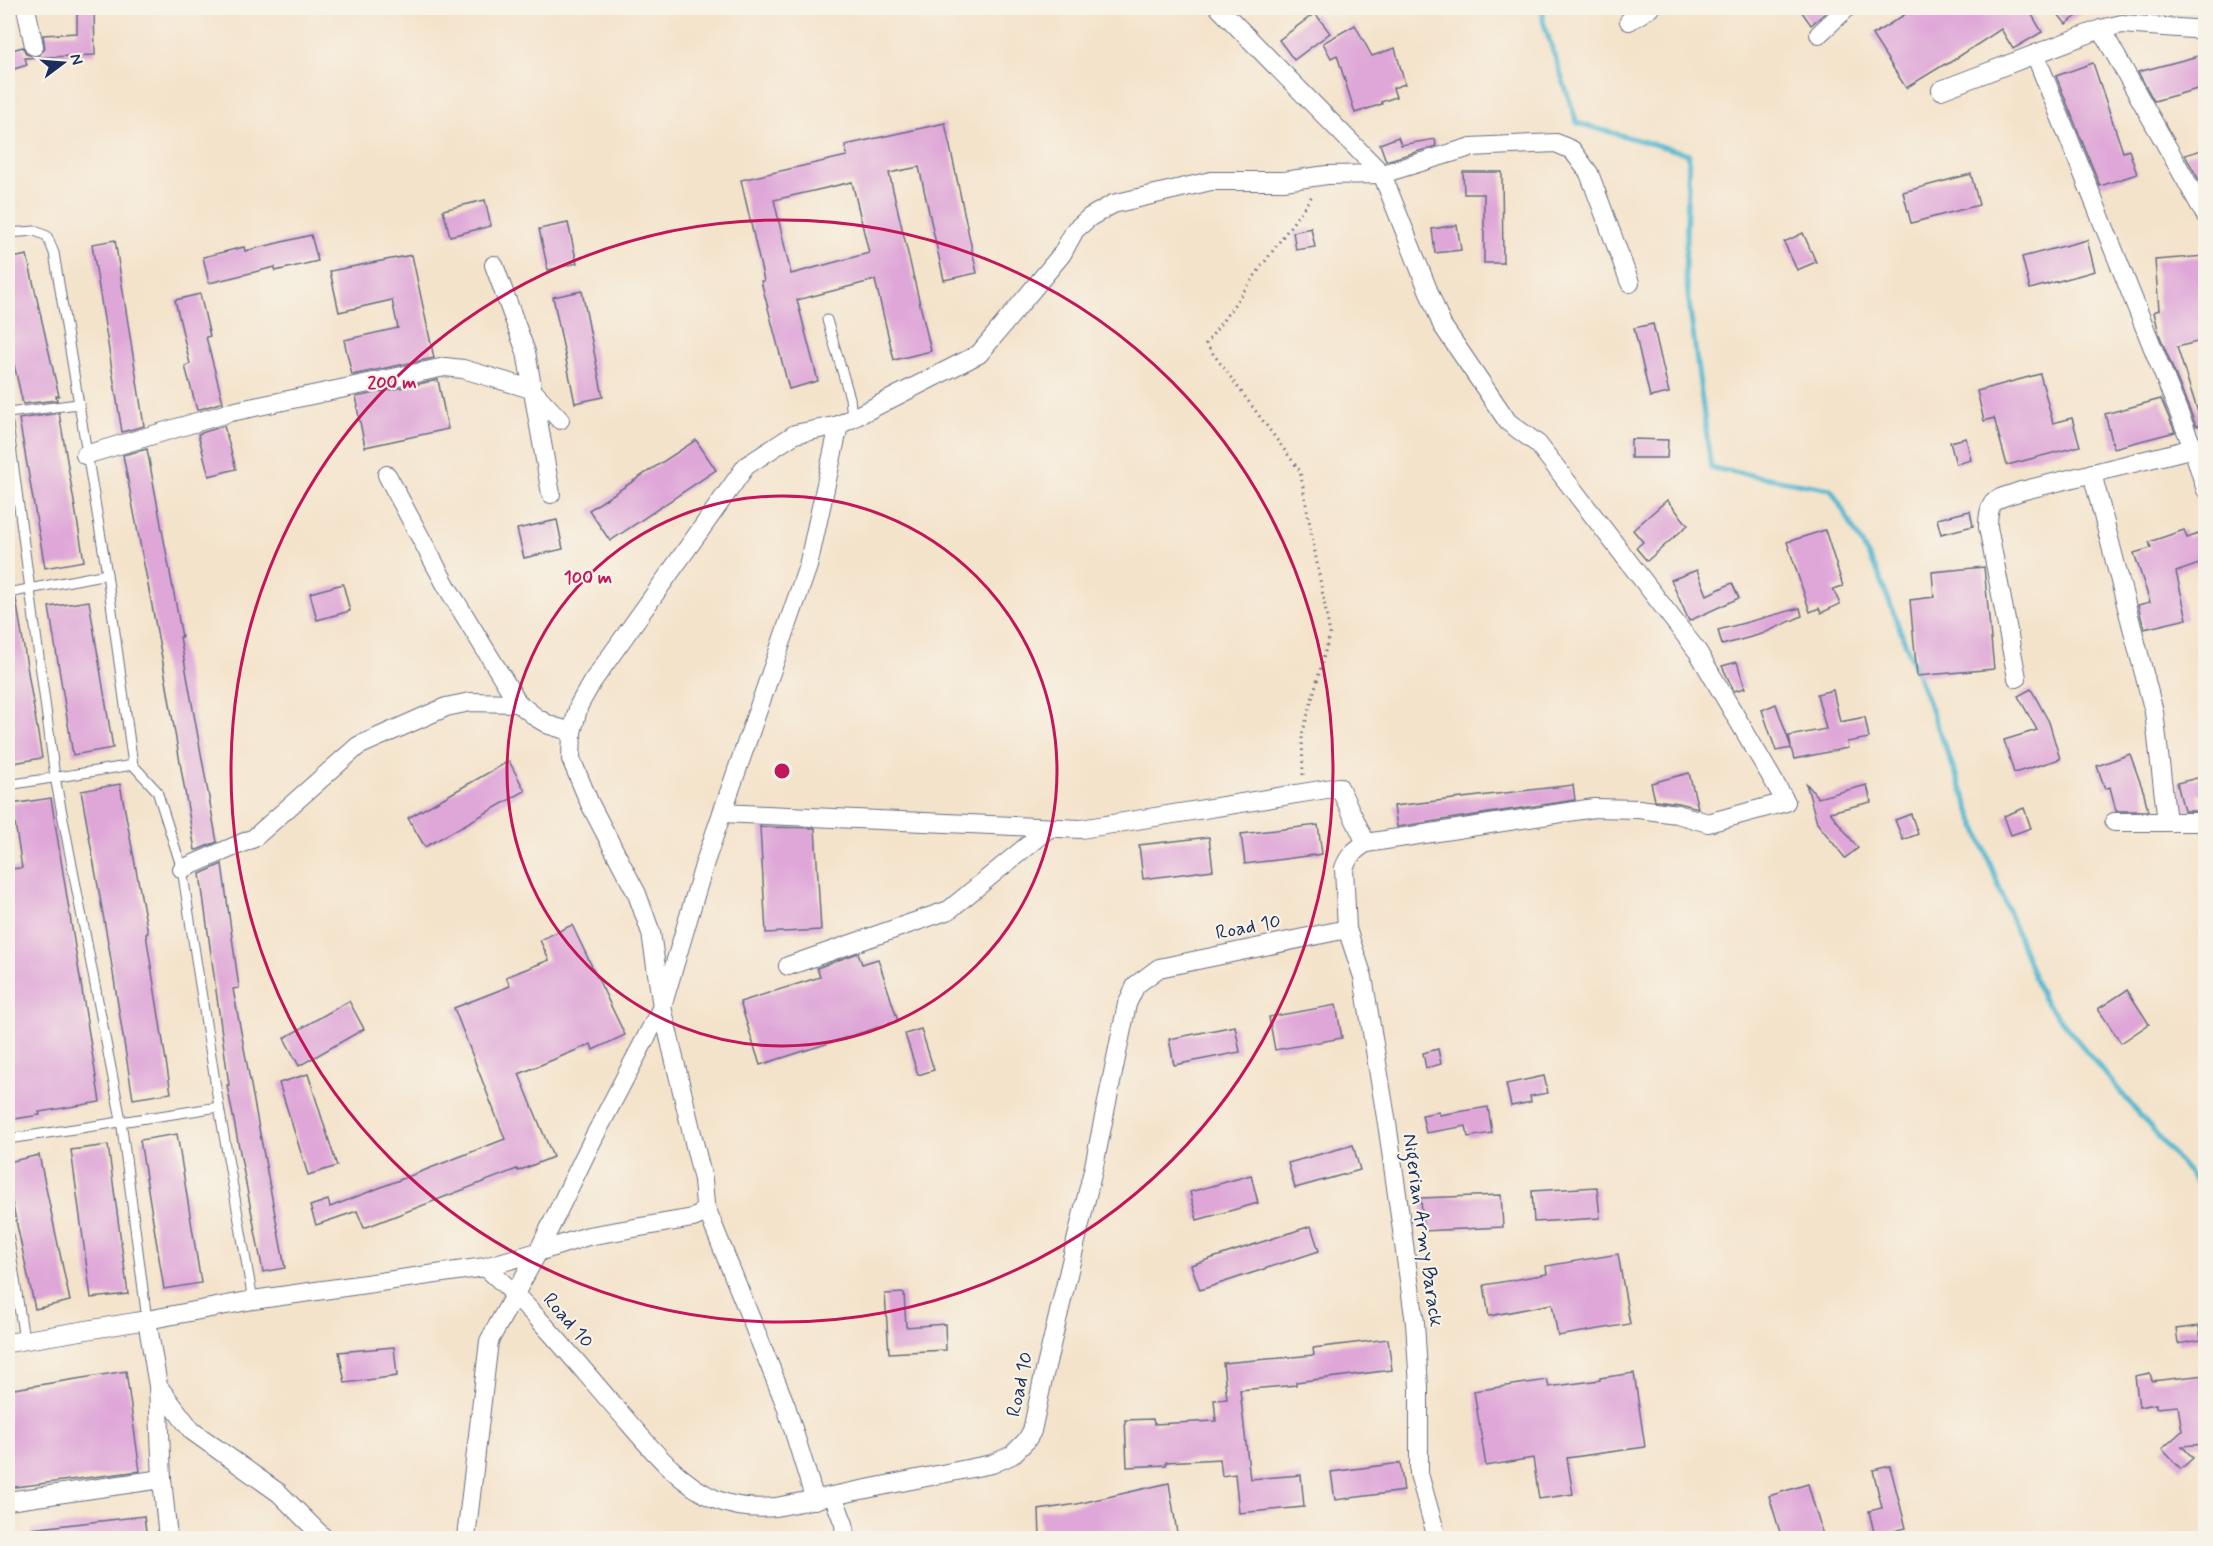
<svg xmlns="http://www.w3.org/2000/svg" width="2213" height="1546" viewBox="0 0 2213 1546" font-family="Mynerve,sans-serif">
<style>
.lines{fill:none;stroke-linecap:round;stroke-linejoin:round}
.stream{stroke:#52b8d0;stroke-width:5}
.building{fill:#dfa7d8;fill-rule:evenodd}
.lane-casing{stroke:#676e84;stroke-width:11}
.street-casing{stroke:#676e84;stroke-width:20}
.path{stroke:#676e84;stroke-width:3;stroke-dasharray:1.5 4.5;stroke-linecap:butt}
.lane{stroke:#fff;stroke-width:9}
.street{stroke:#fff;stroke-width:18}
.ring{fill:none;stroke:#c2185b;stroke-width:3}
.labels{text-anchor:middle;stroke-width:4.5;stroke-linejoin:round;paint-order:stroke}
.street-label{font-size:20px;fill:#1b2f5e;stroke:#f7f3e8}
.centre{fill:#c2185b;stroke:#f7f3e8;stroke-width:3}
.ring-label{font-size:18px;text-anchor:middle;font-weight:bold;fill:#c2185b;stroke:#f7f3e8;stroke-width:4.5;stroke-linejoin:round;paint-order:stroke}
</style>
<rect width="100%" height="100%" fill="#f7f3e8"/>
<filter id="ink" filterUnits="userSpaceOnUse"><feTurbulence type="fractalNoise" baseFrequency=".0167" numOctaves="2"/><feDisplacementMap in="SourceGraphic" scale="12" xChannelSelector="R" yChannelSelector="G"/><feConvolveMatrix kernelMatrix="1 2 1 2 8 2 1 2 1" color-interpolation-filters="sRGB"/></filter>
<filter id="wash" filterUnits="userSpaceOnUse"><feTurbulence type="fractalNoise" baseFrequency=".008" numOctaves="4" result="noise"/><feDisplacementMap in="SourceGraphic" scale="24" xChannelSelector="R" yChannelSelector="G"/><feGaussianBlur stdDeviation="1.35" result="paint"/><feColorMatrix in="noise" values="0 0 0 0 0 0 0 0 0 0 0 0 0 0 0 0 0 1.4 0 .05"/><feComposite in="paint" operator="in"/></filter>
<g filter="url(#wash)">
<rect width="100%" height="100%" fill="#f4e3cb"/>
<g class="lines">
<!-- stream -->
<polyline class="stream" points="1543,8 1543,21 1577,123 1689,154 1685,272 1711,468 1831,489 1879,575 2042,998 2206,1194"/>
</g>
<g id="blocks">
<!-- building -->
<g class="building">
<polygon points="77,8 94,8 95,55 25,58 27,65 8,71 8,51 23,47 26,54 37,57 45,49 43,35 77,33"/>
<polygon points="1799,8 1831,8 1811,25"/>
<polygon points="1915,8 2028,8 2042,32 2013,49 2001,29 1946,65 1945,64 1906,88 1872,35"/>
<polygon points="2053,8 2088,8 2066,24"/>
<polygon points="1315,13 1330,33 1294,60 1279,40"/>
<polygon points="1355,25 1372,56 1395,48 1405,84 1393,88 1396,97 1381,102 1382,104 1355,113 1337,55 1331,58 1323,43"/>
<polygon points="2202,55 2205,66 2205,87 2154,101 2138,72"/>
<polygon points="2093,63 2123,152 2129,150 2137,174 2100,186 2056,76"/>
<path d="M 945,123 L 977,273 L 944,280 L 919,167 L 889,173 L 931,351 L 894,360 L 875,280 L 797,300 L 818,381 L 789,389 L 761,281 L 764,281 L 741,180 L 847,156 L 845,145 ZM 852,182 L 869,253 L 791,274 L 774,200 Z"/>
<polygon points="1398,137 1401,145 1435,139 1436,146 1386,161 1380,144"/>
<polygon points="2205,149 2205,178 2199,180 2185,155"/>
<polygon points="1463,172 1502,172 1503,263 1484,263 1484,194 1464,194"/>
<polygon points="1971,174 1979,205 1911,223 1903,192"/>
<polygon points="485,200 491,226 450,236 443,210"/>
<polygon points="568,223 577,263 548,270 539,229"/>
<polygon points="1457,225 1461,250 1435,253 1432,229"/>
<polygon points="1311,228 1315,247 1296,250 1293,232"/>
<polygon points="1803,233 1816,262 1797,270 1784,242"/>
<polygon points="311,235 318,261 275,271 275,267 209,283 203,257 244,247 245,251"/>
<polygon points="115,240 144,426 122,432 92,244"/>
<polygon points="2087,240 2095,271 2030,289 2022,257"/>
<polygon points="27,255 59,396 56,396 57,400 23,404 8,338 8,259"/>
<polygon points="412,255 434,358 352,375 344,340 398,328 392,300 339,312 330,271"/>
<polygon points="2205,256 2205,340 2177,347 2202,425 2196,426 2159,334 2154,312 2159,310 2155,260"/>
<polygon points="582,291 603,397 575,403 553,297"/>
<polygon points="200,294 210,336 206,337 223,402 197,410 185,366 190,364 175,300"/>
<polygon points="1653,324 1669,393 1650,397 1634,328"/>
<polygon points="2040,374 2053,423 2072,418 2080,446 2007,465 1994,418 1984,421 1977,391"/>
<polygon points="438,380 448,429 365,447 357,407 358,406 356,397"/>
<polygon points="2161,399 2175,432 2114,448 2105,414"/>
<polygon points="59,413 84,561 45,568 19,419"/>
<polygon points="224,426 236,469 209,476 198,434"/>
<polygon points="1966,438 1971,460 1956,464 1950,442"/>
<polygon points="1631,439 1668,440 1667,458 1631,458"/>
<polygon points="696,440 716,470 610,541 589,510"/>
<polygon points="147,449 182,637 180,637 217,842 197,850 195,850 163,663 123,455"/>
<polygon points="1667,500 1688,525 1647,561 1636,548 1643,542 1633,530"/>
<polygon points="1970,511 1973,526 1941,534 1937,519"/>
<polygon points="557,520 563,549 524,558 517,529"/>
<polygon points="1825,530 1843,586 1833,589 1840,604 1821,613 1819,608 1810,612 1787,542"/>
<polygon points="2184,530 2187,538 2198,534 2205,558 2205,562 2176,572 2187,619 2144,629 2138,605 2150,602 2134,553 2151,548 2149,542"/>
<polygon points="1984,567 1994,669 1917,676 1910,600 1934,597 1932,572"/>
<polygon points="1697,570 1707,595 1732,583 1739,598 1689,621 1671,580"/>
<polygon points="343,584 350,611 317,620 310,593"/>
<polygon points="16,599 42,758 8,764 8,600"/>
<polygon points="89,601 113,748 73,755 49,607"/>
<polygon points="1800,608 1802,616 1762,634 1722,645 1718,630"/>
<polygon points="1737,662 1745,688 1734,691 1722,666"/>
<polygon points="2031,689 2049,722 2060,759 2014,773 2004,740 2037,730 2018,696"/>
<polygon points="1833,690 1840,722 1865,717 1869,738 1847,742 1848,748 1794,759 1791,748 1776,751 1762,710 1776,704 1791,747 1789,736 1826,729 1817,694"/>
<polygon points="2130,754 2144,793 2148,811 2116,811 2110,787 2105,789 2097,766"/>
<polygon points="509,761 525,791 425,847 408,818"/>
<polygon points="1689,773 1698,808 1679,803 1655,800 1651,783"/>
<polygon points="2205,776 2205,792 2198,795 2202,811 2184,811 2177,783"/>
<polygon points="1806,783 1818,798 1867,785 1871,802 1830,812 1858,848 1845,858 1817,823"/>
<polygon points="120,784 148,933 146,934 171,1093 133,1099 109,948 81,791"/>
<polygon points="1573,785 1575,800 1397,827 1394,806"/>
<polygon points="51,798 100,1102 39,1112 40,1115 8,1120 8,869 22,868 12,804"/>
<polygon points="2024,808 2031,828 2011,835 2004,816"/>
<polygon points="1911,814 1918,834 1903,840 1895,820"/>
<polygon points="1318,825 1322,854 1245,864 1241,834"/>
<polygon points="760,827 815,828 821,930 766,933"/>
<polygon points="1209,837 1213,870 1143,879 1139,845"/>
<polygon points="222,864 239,988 233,989 285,1268 263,1272 227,1085 229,1085 200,874"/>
<polygon points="572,925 625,1035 593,1050 591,1044 519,1074 553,1157 518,1171 517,1169 364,1228 357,1211 316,1225 310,1206 328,1200 330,1207 505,1139 454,1008 510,986 506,977 549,960 540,940"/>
<polygon points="858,953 862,964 878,959 898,1021 760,1065 740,1002 820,977 817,968"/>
<polygon points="2127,990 2149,1024 2121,1043 2098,1009"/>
<polygon points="349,1001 364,1029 299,1066 284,1038"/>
<polygon points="1336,1005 1342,1038 1275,1050 1269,1017"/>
<polygon points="1235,1026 1240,1052 1174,1065 1169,1039"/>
<polygon points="921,1029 934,1070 918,1075 905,1034"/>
<polygon points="1438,1049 1441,1064 1426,1068 1423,1053"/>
<polygon points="308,1074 337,1166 308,1175 279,1083"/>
<polygon points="1544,1076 1548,1093 1530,1096 1531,1102 1511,1106 1506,1084"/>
<polygon points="1488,1107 1492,1133 1468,1137 1466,1126 1426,1133 1422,1115 1439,1112 1439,1115"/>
<polygon points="177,1134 201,1283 164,1289 140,1140"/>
<polygon points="108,1145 128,1294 91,1298 71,1150"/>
<polygon points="1353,1145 1360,1170 1295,1188 1288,1163"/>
<polygon points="39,1155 70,1301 35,1309 8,1183 8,1162"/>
<polygon points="1251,1175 1258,1203 1197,1220 1190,1192"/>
<polygon points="1597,1187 1600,1218 1534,1222 1532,1191"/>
<polygon points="1501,1195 1503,1227 1423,1231 1421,1198"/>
<polygon points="1311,1226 1319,1251 1200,1290 1191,1265"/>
<polygon points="1618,1254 1630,1324 1558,1336 1552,1304 1489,1316 1484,1285 1547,1274 1546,1266"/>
<polygon points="904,1293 906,1327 945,1324 946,1350 889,1353 885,1294"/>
<polygon points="2199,1326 2201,1340 2178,1344 2176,1329"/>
<polygon points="1388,1339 1392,1370 1296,1382 1296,1385 1240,1390 1250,1479 1301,1475 1304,1507 1239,1513 1235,1474 1222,1476 1220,1459 1166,1462 1166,1465 1127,1467 1125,1420 1153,1419 1154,1424 1216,1421 1214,1400 1227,1399 1223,1363 1314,1355 1313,1348"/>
<polygon points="394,1347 397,1376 345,1383 339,1352"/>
<polygon points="126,1371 140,1471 8,1488 8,1390"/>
<polygon points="1634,1373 1645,1447 1567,1458 1573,1494 1539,1499 1533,1458 1486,1466 1474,1391 1547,1380 1549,1387 1600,1380 1600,1378"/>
<polygon points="2150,1373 2152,1381 2205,1375 2205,1427 2202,1428 2204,1444 2182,1446 2193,1458 2181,1469 2162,1449 2182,1431 2178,1406 2156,1408 2156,1404 2139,1407 2135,1376"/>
<polygon points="1400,1463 1404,1491 1335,1500 1331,1472"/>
<polygon points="1890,1466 1906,1528 1875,1536 1869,1511 1882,1508 1873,1470"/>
<polygon points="1169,1483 1178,1539 1040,1539 1039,1510 1077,1504"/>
<polygon points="1808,1484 1824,1539 1782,1539 1769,1496"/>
<polygon points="144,1516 147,1539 32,1539 31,1529"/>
</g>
</g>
</g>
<g filter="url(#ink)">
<use href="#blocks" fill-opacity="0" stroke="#676e84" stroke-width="1.5"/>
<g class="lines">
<!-- lane casing -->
<g class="lane-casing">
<g id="lane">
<polyline points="8,233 35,231 47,236 54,253 107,574 133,765 157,791 182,869 219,1107 253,1300"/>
<polyline points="827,320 850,398 852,418"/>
<polyline points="8,413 78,404"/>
<polyline points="8,424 55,777 121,1120 147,1320"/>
<polyline points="8,593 107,574"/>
<polyline points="8,785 133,765"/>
<polyline points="8,1139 219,1107"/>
<polyline points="8,1233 24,1340"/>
</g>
</g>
<!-- street casing -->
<g class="street-casing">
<g id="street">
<polyline points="26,8 34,46"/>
<path d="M 1219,8 L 1382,174 L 1442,325 L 1508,422 L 1538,444 L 1698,652 L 1786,802 L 1708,823 L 1677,814 L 1639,809 L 1594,808 L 1366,843 C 1355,850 1349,855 1344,868 L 1347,929 L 1363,977 L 1388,1130 L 1415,1323 L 1419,1387 L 1419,1474 L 1437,1538"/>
<polyline points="1629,21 1650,8"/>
<polyline points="2101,29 2206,216"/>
<polyline points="1819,34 1847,8"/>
<polyline points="2035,54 2193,448 2206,490"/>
<polyline points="1941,90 2101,29 2122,24 2206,30"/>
<polyline points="494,265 526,352 551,494"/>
<polyline points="85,455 231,412 445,367 463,369 531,389 560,420"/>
<polyline points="2092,473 2154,712 2167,822"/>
<polyline points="387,475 447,587 518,703 537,718 549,725 572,732"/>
<path d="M 2017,678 L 1988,527 C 1988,497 1996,500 2021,491 L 2206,445"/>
<polyline points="722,813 1081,829 1339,787 1366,843"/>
<polyline points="2114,822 2206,822"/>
<polyline points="182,869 254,838 358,746 446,707 470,702 518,703"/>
<polyline points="788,966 949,910 1049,828"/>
<polyline points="705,1205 786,1406 815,1500"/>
<path d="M 485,1267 C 534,1309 574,1360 616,1408 C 645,1441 676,1483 717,1500 C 737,1508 755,1509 776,1507 L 992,1464 L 1012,1455 L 1026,1441 L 1032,1431 L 1043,1379 L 1094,1166 L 1127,1004 L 1136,985 L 1159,968 L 1347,929"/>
<polyline points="147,1320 158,1386 162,1479 168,1538"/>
<polyline points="8,1343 147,1320 253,1300 485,1267 538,1252 588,1236 693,1218 702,1214 705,1205 703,1180 662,1007 651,933 637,894 590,804 571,759 572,732 579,705 592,682 746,466 795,434 839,425 979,354 1062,254 1075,230 1090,217 1113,204 1211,181 1284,181 1327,175 1382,174 1471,147 1556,143 1572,150 1589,173 1630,283"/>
<polyline points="158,1386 192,1431 279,1493 324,1538"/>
<polyline points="833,1496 844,1524 845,1538"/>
<polyline points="8,1501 162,1479"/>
<polyline points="466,1538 489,1341 538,1252 593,1139 662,1007 705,862 808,566 839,425"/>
</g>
</g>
<!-- path -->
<polyline class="path" points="1303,775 1302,735 1330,634 1300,471 1206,344 1312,196"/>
<!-- lane -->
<use href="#lane" class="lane"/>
<!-- street -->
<use href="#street" class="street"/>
</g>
</g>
<!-- distance rings -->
<g class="ring">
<circle cx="782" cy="771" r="275"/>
<circle cx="782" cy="771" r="551"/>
</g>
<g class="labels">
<!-- street labels -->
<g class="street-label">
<text transform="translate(1248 926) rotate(-11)" y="7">Road 10</text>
<text transform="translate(1424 1230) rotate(82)" y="7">Nigerian Army Barack</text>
<text transform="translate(569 1320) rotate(49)" y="7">Road 10</text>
<text transform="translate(1019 1384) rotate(-78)" y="7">Road 10</text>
</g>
</g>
<circle cx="782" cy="771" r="9" class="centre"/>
<g class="ring-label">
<text x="392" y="388">200 m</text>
<text x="588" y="583">100 m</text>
</g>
<!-- margin -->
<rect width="2213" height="1546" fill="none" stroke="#f7f3e8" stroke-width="30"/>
<!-- north arrow -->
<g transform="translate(63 63) rotate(74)" stroke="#f7f3e8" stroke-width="4.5" paint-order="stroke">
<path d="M0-4.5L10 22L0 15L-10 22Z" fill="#1b2f5e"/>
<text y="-9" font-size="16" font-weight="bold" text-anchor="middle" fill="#1b2f5e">N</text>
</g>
</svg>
